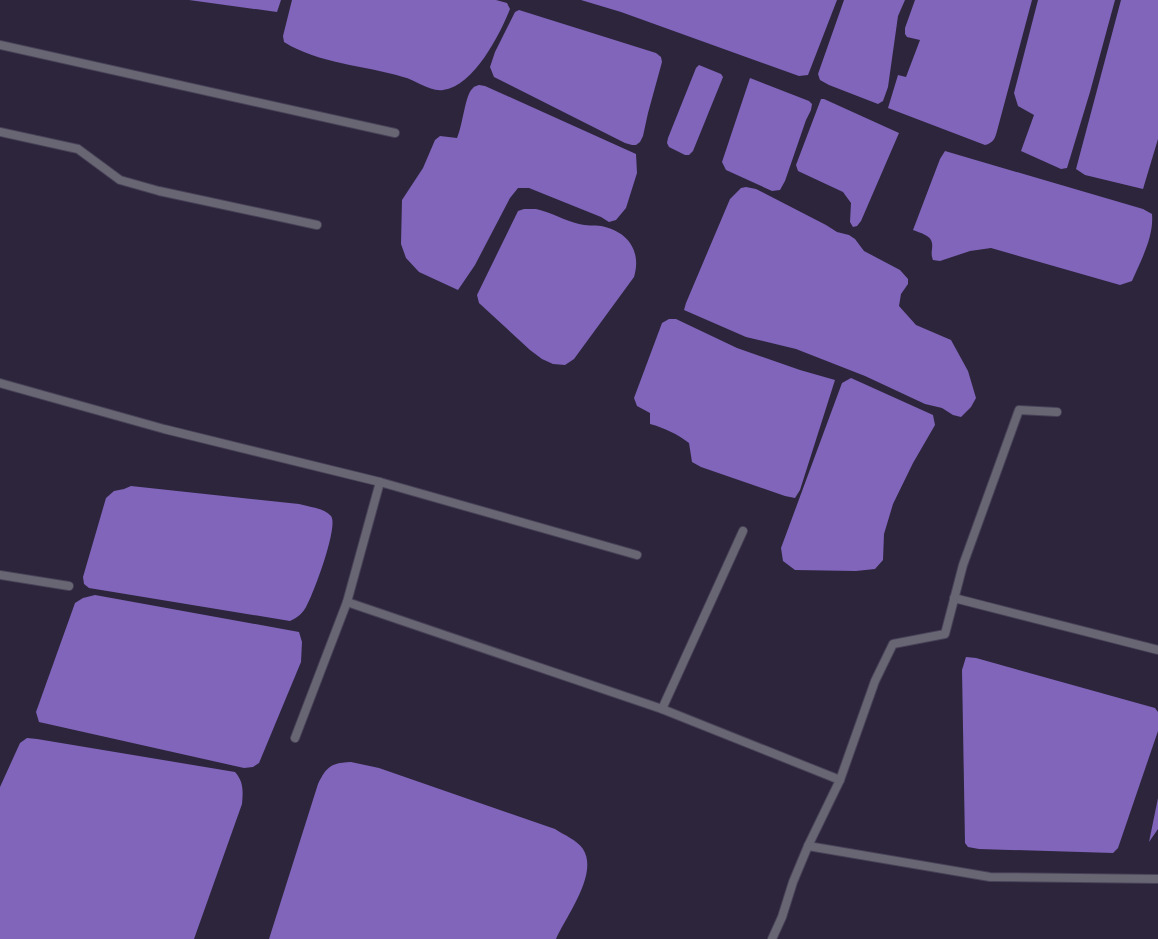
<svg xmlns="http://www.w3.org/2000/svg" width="1158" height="939" viewBox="0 0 1158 939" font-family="'Nunito Sans',sans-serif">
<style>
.water{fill:#8065ba}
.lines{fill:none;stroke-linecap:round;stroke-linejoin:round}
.service-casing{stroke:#484258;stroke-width:10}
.minor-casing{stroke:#484258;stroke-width:10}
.service{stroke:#696673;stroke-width:8}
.minor{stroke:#696673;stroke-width:8}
</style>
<rect width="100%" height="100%" fill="#2c253c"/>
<!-- water -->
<g class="water">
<polygon points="189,0 281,0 277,12"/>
<path d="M 292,0 L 496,0 L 507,3 L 510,9 C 500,34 474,86 443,90 C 430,92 416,80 403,77 C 364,65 319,64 284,42 L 283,36 Z"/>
<polygon points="581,0 837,0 808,75 799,76 621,12"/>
<polygon points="844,0 905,0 898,16 888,87 883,101 878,104 829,85 820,80 818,74"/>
<path d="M 915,0 L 1032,0 L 997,131 C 995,139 993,143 985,145 L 888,108 L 898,75 L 906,77 L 920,40 L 907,37 L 905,34 L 905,28 Z"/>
<polygon points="1038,0 1115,0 1090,92 1067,168 1061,169 1021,151 1034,115 1018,106 1014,93"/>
<polygon points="1121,0 1158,0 1158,139 1143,189 1085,175 1076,169"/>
<polygon points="519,10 656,53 661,57 662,62 648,113 643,136 640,142 636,145 632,145 625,143 494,77 490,67 495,52 515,12"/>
<polygon points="699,65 721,74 723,77 693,151 689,155 685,155 669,147 667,143 668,138 696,68"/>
<polygon points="750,78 809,101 812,104 811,110 806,120 785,181 780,190 772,191 726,170 722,162"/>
<path d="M 479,85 L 485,86 L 636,154 L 637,173 L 626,208 L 616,220 L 609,222 L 601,217 L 529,188 L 518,188 L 510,198 L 475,265 L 458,290 L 419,272 L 406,258 L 401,244 L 402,200 L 423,168 L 435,140 L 440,136 L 457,138 C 463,125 465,94 473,88 C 474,86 477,86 479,85 Z"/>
<polygon points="821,99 824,99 899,133 861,221 857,226 853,227 850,222 851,203 843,192 798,171 796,165"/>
<path d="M 945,151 L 1143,209 L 1152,214 C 1154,237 1141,260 1132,281 L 1120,285 L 991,248 L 970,251 L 940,261 L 933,260 C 930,252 933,250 932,243 C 931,235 920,233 913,230 L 940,159 Z"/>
<polygon points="746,187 756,189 826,225 837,232 849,235 855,239 864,251 900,270 908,279 908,284 901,294 899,306 916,325 951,340 968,371 976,398 971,407 961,417 953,415 942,408 925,404 865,376 796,349 746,337 684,310 686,303 730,199 741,188"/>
<path d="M 524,209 C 528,209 532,209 536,209 C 551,212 565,221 579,224 C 586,226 594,225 601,226 C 627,231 642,250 634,277 L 574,359 L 565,365 L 553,364 L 542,359 L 530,350 L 479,303 L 477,295 L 518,211 Z"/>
<path d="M 669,319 L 676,319 L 737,348 L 800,370 L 835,380 L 800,490 L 795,498 L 785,496 L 701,467 L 692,462 L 689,443 C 677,434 665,428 650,424 L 650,413 L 637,406 L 634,398 L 662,323 Z"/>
<polygon points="851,378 933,415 935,425 913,463 893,504 884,534 883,560 875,569 856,571 795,570 783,561 781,548 842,383"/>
<path d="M 131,486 L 299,504 C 309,507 324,508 331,516 C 339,526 313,595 306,607 C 302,614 297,618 290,621 L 89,588 L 84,584 L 83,577 L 106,498 L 114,491 L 124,489 Z"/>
<polygon points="95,595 299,632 302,642 301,662 259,763 253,767 244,768 39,722 36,712 75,603 83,598"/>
<polygon points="966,657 976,658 1155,708 1158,712 1158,731 1118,848 1113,853 979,849 968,847 965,843 962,670"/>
<path d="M 27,738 L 37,739 L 235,772 C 244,782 243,792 242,804 L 194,939 L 0,939 L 0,787 L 20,743 Z"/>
<path d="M 351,762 L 379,768 L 555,829 C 564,835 577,840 583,849 C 599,874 566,916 556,939 L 269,939 L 318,784 C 327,766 331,763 351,762 Z"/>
<polygon points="1158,798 1158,829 1149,842"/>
</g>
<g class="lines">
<!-- service casing -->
<g class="service-casing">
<g id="service">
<polyline points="0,575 69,586"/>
<polyline points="954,598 1158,650"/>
<polyline points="347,602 662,709 840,780"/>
<polyline points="808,846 990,877 1158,879"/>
</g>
</g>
<!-- minor casing -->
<g class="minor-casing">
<g id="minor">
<polyline points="0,45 395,133"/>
<polyline points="0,132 78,149 120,180 159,191 317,225"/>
<polyline points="0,383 164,429 380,482 637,555"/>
<polyline points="662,709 743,531"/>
<polyline points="295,738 347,602 380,482"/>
<polyline points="772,939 782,917 793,882 808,846 840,780 875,681 893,644 945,634 963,565 1019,410 1057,412"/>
</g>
</g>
<!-- service -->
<use href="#service" class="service"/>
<!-- minor -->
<use href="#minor" class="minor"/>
</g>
</svg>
